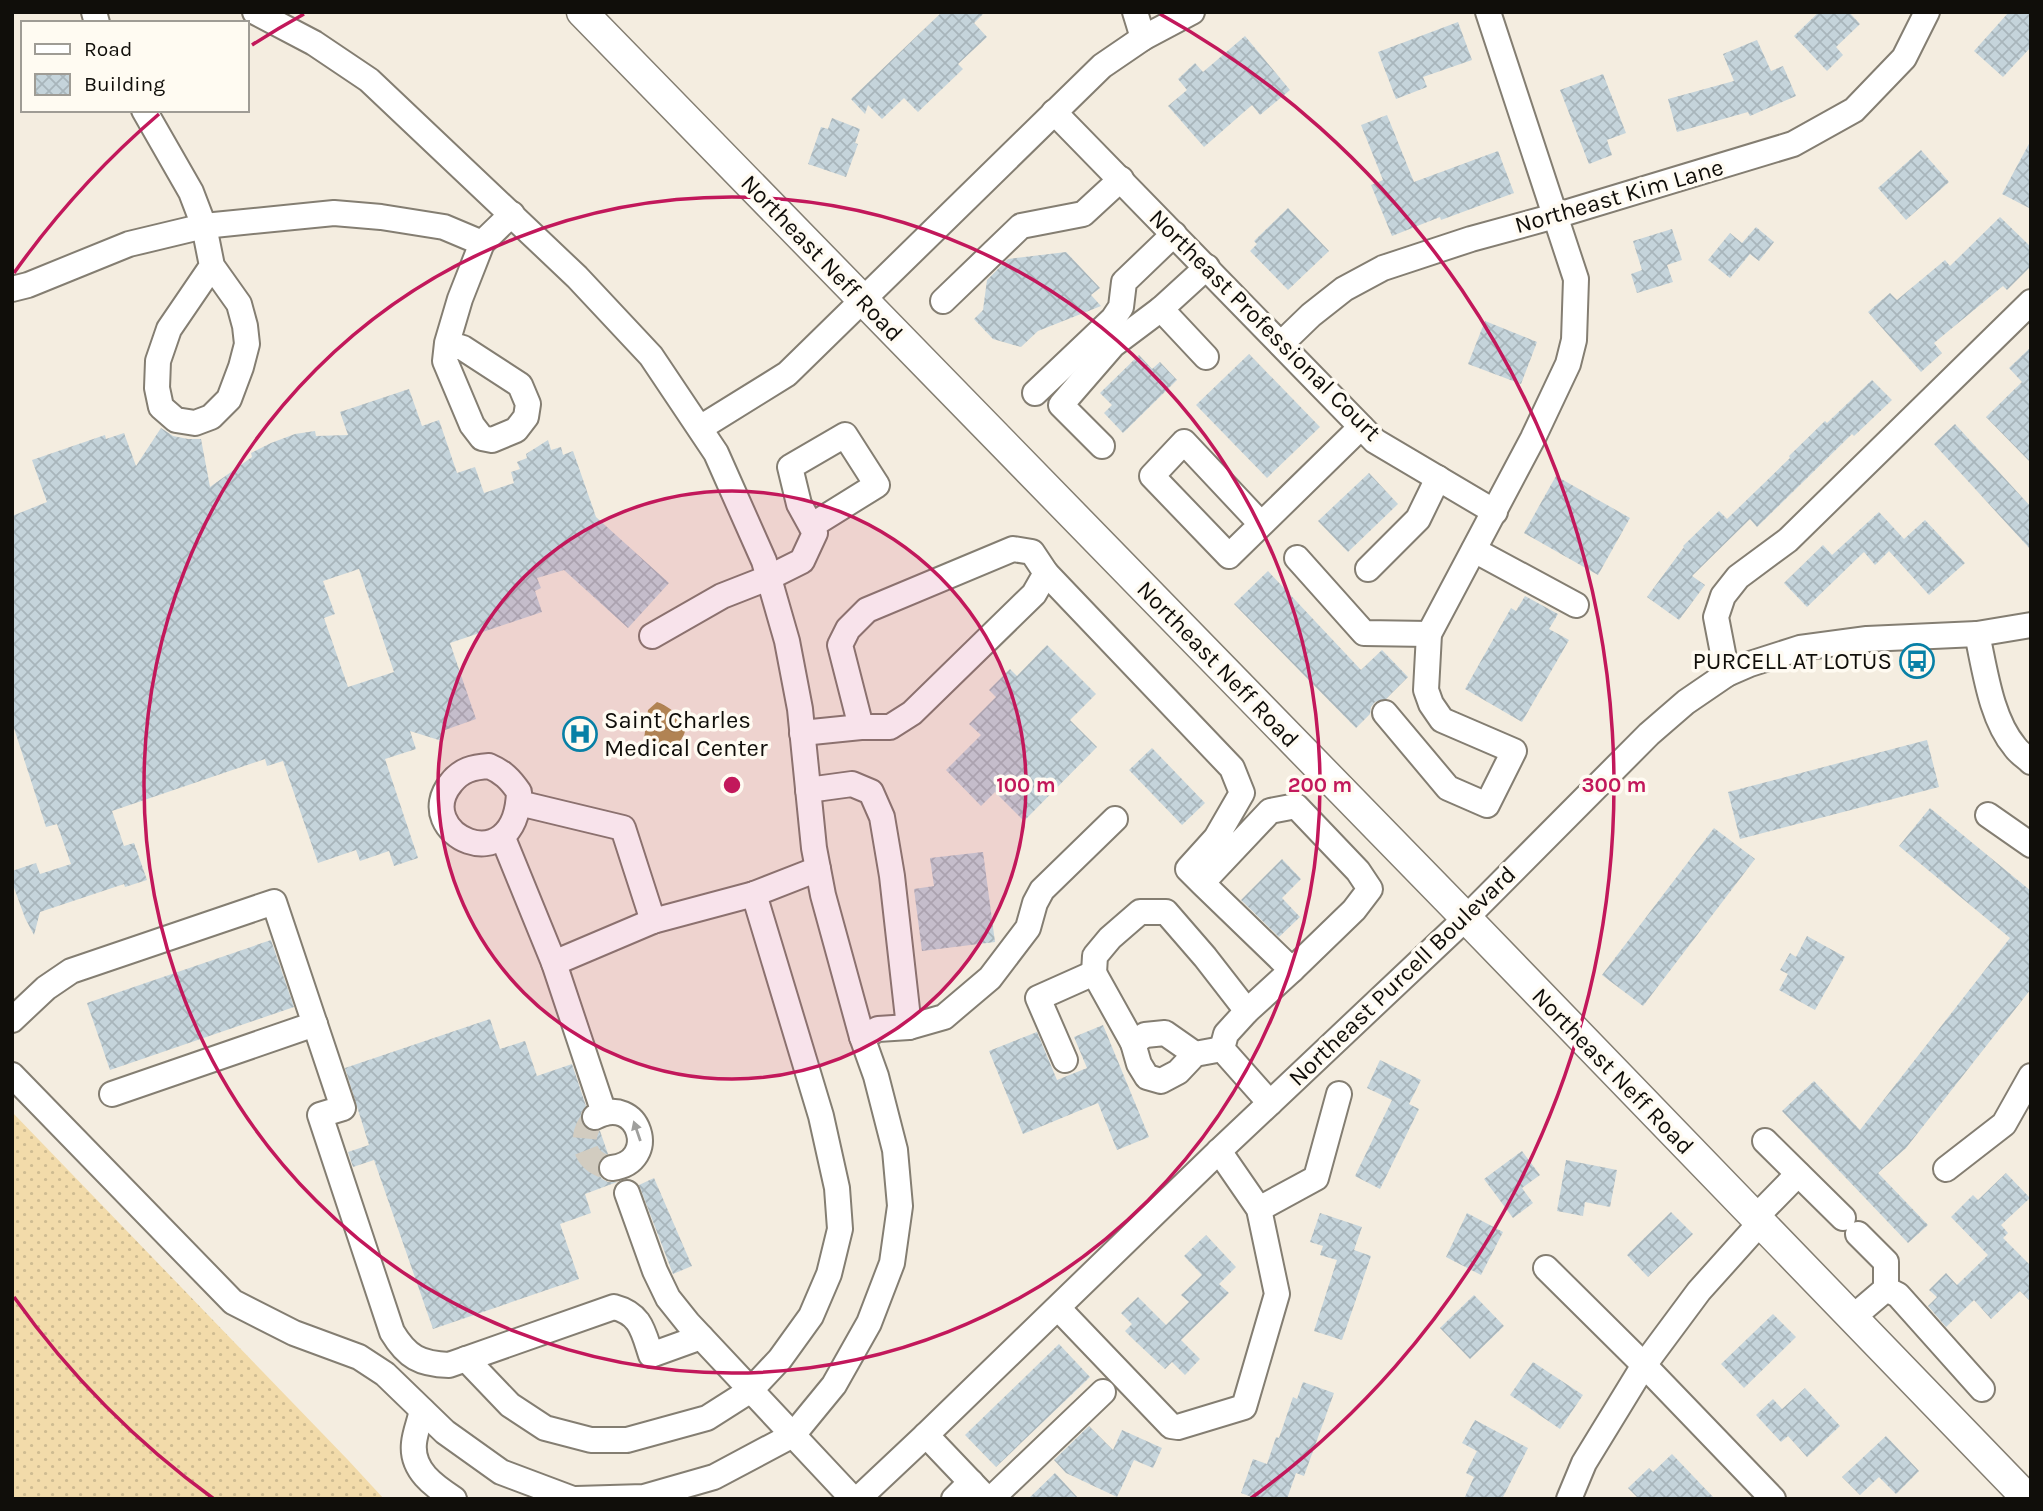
<svg xmlns="http://www.w3.org/2000/svg" width="2043" height="1511" viewBox="0 0 2043 1511" font-family="Karla,sans-serif">
<style>
.grass{fill:url(#grass-dots)}
.water{fill:url(#water-ripples)}
.building{fill:url(#building-cross-hatch);fill-rule:evenodd}
.lines{fill:none;stroke-linecap:round;stroke-linejoin:round}
.minor-tunnel{stroke:#d2ccc0;stroke-width:24;stroke-dasharray:24 12;stroke-linecap:butt}
.minor-casing{stroke:#847e72;stroke-width:28}
.major-casing{stroke:#847e72;stroke-width:33}
.minor{stroke:#fff;stroke-width:24}
.major{stroke:#fff;stroke-width:30}
.oneway{fill:#9f9f9d}
.ring{fill:none;stroke:#c2185b;stroke-width:3.5}
.labels{text-anchor:middle;stroke-width:7;stroke-linejoin:round;paint-order:stroke}
.street-label{font-size:24px;fill:#100e0a;stroke:#fffbf2}
.poi-label{font-size:24px;fill:#100e0a;stroke:#fffbf2;text-anchor:end}
.centre{fill:#c2185b;stroke:#fffbf2;stroke-width:3.5}
.ring-label{font-size:21px;text-anchor:middle;font-weight:bold;fill:#c2185b;stroke:#fffbf2;stroke-width:7;stroke-linejoin:round;paint-order:stroke}
</style>
<defs>
<pattern id="grass-dots" width="8" height="8" patternUnits="userSpaceOnUse" patternTransform="scale(1.75)"><rect width="8" height="8" fill="#f2dbaa"/><path d="M2 2h.1M6 6h.1" fill="none" stroke="#cebb91" stroke-width="1.8" stroke-linecap="round"/></pattern>
<pattern id="water-ripples" width="26" height="14" patternUnits="userSpaceOnUse" patternTransform="scale(1.75)"><rect width="26" height="14" fill="#af9252"/><path d="M2 4q2-2 4 0t4 0M15 11q2-2 4 0t4 0" fill="none" stroke="#8d7642"/></pattern>
<pattern id="building-cross-hatch" width="8" height="8" patternUnits="userSpaceOnUse" patternTransform="scale(1.75)"><rect width="8" height="8" fill="#c5d4db"/><path d="M0 0l8 8M0 8l8-8" fill="none" stroke="#a8b5bb"/></pattern>
</defs>
<rect width="100%" height="100%" fill="#f4ede0"/>
<!-- grass -->
<polygon class="grass" points="12,1112 348,1460 384,1499 12,1499"/>
<!-- water -->
<path class="water" d="M 657,702 C 667,705 685,718 685,731 C 684,737 679,742 675,747 L 650,747 L 644,739 L 648,710 Z"/>
<!-- building -->
<g class="building">
<polygon points="942,12 985,12 974,23 987,37 958,64 963,69 918,112 904,98 882,119 868,105 865,114 851,99"/>
<polygon points="1819,12 1849,12 1860,24 1836,47 1843,55 1827,71 1794,36"/>
<polygon points="2009,12 2031,12 2031,47 2003,77 1974,51"/>
<polygon points="1458,22 1472,60 1423,77 1427,87 1396,99 1378,52"/>
<polygon points="1245,36 1290,90 1260,115 1252,105 1204,147 1168,106 1187,90 1178,79 1195,63 1203,72"/>
<polygon points="1757,40 1771,71 1783,66 1796,96 1750,116 1748,112 1677,132 1668,99 1734,81 1723,54"/>
<polygon points="1603,74 1626,133 1607,140 1612,155 1589,164 1560,90"/>
<polygon points="1387,115 1414,182 1498,151 1514,193 1441,220 1440,217 1392,236 1371,185 1383,180 1361,125"/>
<polygon points="832,118 860,129 855,143 858,144 846,177 808,164 821,127 828,129"/>
<polygon points="2031,140 2031,209 2002,194"/>
<polygon points="1921,150 1949,182 1906,220 1878,188"/>
<polygon points="1288,208 1329,251 1288,290 1250,251 1257,244 1254,241"/>
<polygon points="2000,217 2031,247 2031,266 2007,290 2003,286 1934,343 1942,353 1921,372 1868,312 1890,293 1897,300 1945,260 1950,266"/>
<polygon points="1756,227 1774,242 1759,261 1750,254 1730,278 1708,260 1730,233 1742,243"/>
<polygon points="1672,229 1682,260 1667,265 1673,282 1637,293 1631,274 1642,270 1633,241"/>
<polygon points="1066,252 1100,288 1091,295 1101,306 1038,331 1021,347 993,339 974,319 983,310 987,280 1008,259"/>
<polygon points="1485,321 1537,342 1521,384 1468,364"/>
<polygon points="2031,347 2031,463 1986,417 2022,382 2009,368"/>
<polygon points="1249,354 1320,427 1267,478 1196,405"/>
<polygon points="1139,355 1152,369 1160,362 1177,380 1123,433 1104,413 1112,405 1100,393"/>
<polygon points="1872,380 1892,400 1854,436 1852,434 1757,527 1750,519 1692,576 1705,585 1679,620 1647,597 1684,547 1683,546 1719,511 1727,519 1790,458 1789,456 1825,421 1827,423"/>
<path d="M 409,389 L 422,426 L 439,420 L 457,473 L 475,467 L 484,493 L 514,483 L 511,472 L 520,469 L 517,462 L 527,458 L 526,454 L 548,440 L 551,450 L 561,447 L 563,455 L 573,451 L 596,517 L 669,583 L 628,628 L 564,570 L 537,578 L 541,588 L 535,591 L 542,612 L 450,643 L 476,719 L 445,730 L 442,741 L 410,731 L 416,749 L 385,759 L 418,858 L 394,866 L 389,851 L 360,861 L 356,850 L 318,863 L 283,761 L 267,766 L 265,759 L 112,811 L 124,846 L 134,843 L 147,880 L 125,887 L 124,884 L 40,912 L 34,935 L 25,918 L 12,882 L 12,871 L 36,863 L 40,874 L 71,864 L 57,824 L 46,827 L 12,722 L 12,516 L 47,502 L 32,460 L 105,435 L 106,439 L 124,433 L 136,466 L 161,428 L 173,436 L 188,439 L 201,439 L 210,487 L 252,457 L 251,453 L 271,443 L 295,434 L 315,431 L 316,436 L 348,435 L 340,412 ZM 359,569 L 394,672 L 348,687 L 324,618 L 335,614 L 323,581 Z"/>
<polygon points="1955,424 2031,507 2031,550 1934,444"/>
<polygon points="1369,473 1398,504 1348,552 1318,521"/>
<polygon points="1556,476 1630,518 1598,575 1524,533"/>
<polygon points="1879,512 1904,539 1925,520 1965,563 1929,595 1889,551 1875,565 1864,552 1807,607 1784,583 1823,545 1832,555"/>
<polygon points="1268,571 1361,670 1382,650 1408,677 1386,699 1375,702 1371,707 1370,714 1356,728 1234,604"/>
<polygon points="1525,596 1558,614 1549,629 1569,640 1522,722 1465,689 1511,608 1516,611"/>
<polygon points="1047,645 1096,694 1070,720 1097,747 1024,821 995,792 981,806 946,770 981,735 969,724 996,697 989,690 1010,669 1017,676"/>
<polygon points="1927,740 1939,787 1740,839 1728,792"/>
<polygon points="1152,748 1205,803 1182,825 1129,770"/>
<polygon points="1930,808 2031,891 2031,989 1906,1148 1878,1173 1928,1225 1908,1243 1782,1111 1814,1081 1860,1130 2010,938 1899,846"/>
<polygon points="1714,828 1755,859 1643,1006 1602,975"/>
<polygon points="983,852 995,942 922,951 914,889 934,886 930,858"/>
<polygon points="1282,859 1301,879 1282,898 1300,917 1279,937 1241,900"/>
<polygon points="1807,936 1845,957 1815,1010 1779,990 1788,974 1780,970 1790,953 1796,957"/>
<polygon points="271,940 294,1007 110,1070 87,1003"/>
<polygon points="490,1019 500,1049 525,1041 537,1076 572,1064 586,1106 581,1113 581,1122 585,1128 591,1131 600,1131 608,1154 601,1158 598,1164 598,1173 602,1179 608,1182 617,1182 585,1194 591,1213 560,1224 579,1279 433,1329 374,1160 353,1167 348,1152 369,1145 345,1068"/>
<polygon points="1103,1025 1149,1137 1117,1150 1098,1103 1023,1134 989,1051 1037,1032 1057,1080 1087,1068 1074,1037"/>
<polygon points="1380,1060 1421,1080 1409,1104 1419,1109 1380,1189 1355,1176 1392,1100 1367,1088"/>
<polygon points="1522,1151 1540,1175 1522,1188 1533,1203 1513,1218 1484,1179"/>
<polygon points="1566,1160 1617,1170 1610,1207 1585,1202 1583,1216 1557,1211"/>
<polygon points="2006,1173 2030,1198 2001,1225 2008,1233 2003,1238 2031,1266 2031,1302 2020,1291 1991,1319 1974,1300 1946,1327 1928,1306 1937,1297 1929,1290 1946,1273 1957,1285 1988,1255 1951,1217 1973,1195 1978,1200"/>
<polygon points="654,1178 692,1266 673,1274 639,1185"/>
<polygon points="1671,1212 1693,1234 1648,1277 1627,1255"/>
<polygon points="1320,1213 1362,1227 1354,1250 1371,1256 1342,1340 1314,1331 1337,1260 1320,1255 1323,1246 1310,1242"/>
<polygon points="1467,1213 1503,1232 1481,1275 1446,1257"/>
<polygon points="1206,1235 1236,1267 1219,1284 1229,1293 1181,1340 1200,1359 1185,1375 1172,1362 1165,1369 1135,1341 1125,1331 1132,1324 1121,1313 1138,1297 1166,1325 1189,1302 1181,1295 1202,1275 1184,1256"/>
<polygon points="1474,1295 1504,1326 1470,1359 1440,1328"/>
<polygon points="1773,1314 1796,1337 1744,1388 1721,1364"/>
<polygon points="1059,1344 1090,1377 996,1467 965,1435"/>
<polygon points="1533,1362 1583,1395 1560,1429 1510,1395"/>
<polygon points="1303,1382 1334,1393 1304,1476 1296,1473 1287,1499 1257,1499 1241,1493 1253,1459 1267,1464 1276,1437 1279,1438 1293,1397 1297,1399"/>
<polygon points="1805,1388 1840,1426 1807,1457 1788,1436 1781,1442 1756,1415 1773,1399 1782,1409"/>
<polygon points="1475,1420 1528,1448 1502,1499 1464,1499 1474,1477 1466,1473 1477,1451 1462,1443"/>
<polygon points="1089,1426 1113,1450 1122,1430 1162,1448 1153,1468 1134,1460 1117,1497 1066,1473 1054,1460"/>
<polygon points="1886,1436 1919,1471 1896,1494 1879,1477 1860,1495 1842,1477"/>
<polygon points="1672,1454 1715,1499 1639,1499 1628,1488 1649,1468 1653,1472"/>
<polygon points="1055,1473 1079,1499 1028,1499"/>
</g>
<g class="lines">
<!-- minor-tunnel -->
<path class="minor-tunnel" d="M 595,1117 C 576,1138 584,1164 612,1168"/>
<!-- minor casing -->
<g class="minor-casing">
<g id="minor">
<polyline points="94,12 97,23"/>
<polyline points="255,12 314,43 369,80 577,277 651,356 716,453 764,561 787,641 800,709 814,848 823,895 862,1037 876,1076 895,1150 900,1206 892,1263 869,1323 834,1385 793,1435 714,1477 644,1497 576,1499"/>
<polyline points="1135,12 1143,38"/>
<polyline points="144,110 191,192 204,226 212,266 239,304 245,326 247,344 241,367 229,399 211,417 195,423 176,420 161,407 157,388 158,361 169,329 212,266"/>
<polyline points="1054,112 1375,441 1495,512"/>
<polyline points="12,289 28,285 129,244 204,226 334,213 381,217 444,227 482,243"/>
<polyline points="943,301 1021,226 1083,214 1121,179"/>
<polyline points="1161,309 1206,357"/>
<polyline points="447,343 463,348 520,385 528,404 526,417 516,430 492,440 482,438 472,425 445,361 447,343 460,299 482,243 512,214"/>
<polyline points="1281,344 1311,315 1344,289 1383,268 1471,239 1555,216 1793,144 1854,110 1904,58 1927,12"/>
<polyline points="1035,393 1113,319 1121,307 1124,282 1174,234"/>
<polyline points="700,428 787,374 1102,66 1143,38 1192,12"/>
<polyline points="1102,446 1061,405 1113,345 1161,309 1207,267"/>
<polyline points="1261,524 1184,442 1152,476 1229,556 1361,427"/>
<polyline points="1474,550 1576,605"/>
<polyline points="1297,558 1364,633 1429,634"/>
<polyline points="1368,569 1418,519 1438,478"/>
<polyline points="1046,573 1232,768 1242,793 1216,838 1188,869 1202,883 1292,970 1354,910 1370,889 1358,871 1296,806 1270,811 1202,883"/>
<path d="M 1977,634 C 1985,670 1991,719 2015,747 C 2019,753 2026,757 2031,762"/>
<polyline points="652,636 722,596 768,578 802,561 815,533 799,504 790,467 845,435 877,485 811,526"/>
<polyline points="1727,674 1716,617 1723,596 1738,577 1788,540 2031,302"/>
<polyline points="1385,713 1448,788 1487,805 1514,751 1442,720 1431,704 1426,690 1429,634 1533,438 1568,364 1574,340 1576,279 1488,12"/>
<polyline points="802,733 861,727 890,727 912,713 1034,594 1046,573 1032,552 1013,549 867,610 848,629 840,645 861,727"/>
<path d="M 489,766 C 503,772 510,779 519,792 C 516,885 410,833 451,783 C 461,770 473,767 489,766 Z"/>
<polyline points="808,790 852,784 871,792 882,817 892,876 909,1027"/>
<polyline points="519,803 623,828 653,921"/>
<polyline points="1988,815 2031,845"/>
<polyline points="503,838 554,963 604,1113"/>
<polyline points="554,963 653,921 754,894 818,869"/>
<polyline points="1094,973 1095,956 1110,938 1140,912 1166,912 1205,957 1247,1011"/>
<path d="M 12,1020 L 46,988 L 71,971 L 274,902 L 343,1108 L 320,1115 L 392,1332 C 407,1357 420,1364 449,1365 L 614,1307 C 641,1314 643,1331 651,1355 L 701,1337"/>
<polyline points="862,1037 878,1029 909,1027 944,1017 990,978 1028,928 1035,903 1042,890 1115,819"/>
<polyline points="1195,1054 1165,1033 1145,1035 1133,1043 1139,1064 1147,1077 1161,1081 1178,1072 1195,1054 1222,1049"/>
<polyline points="1065,1060 1038,998 1094,973 1133,1043"/>
<polyline points="12,1075 233,1302 294,1333 359,1357 385,1374 445,1432 501,1472 573,1499"/>
<polyline points="112,1094 315,1024"/>
<polyline points="1270,1103 1222,1049 1226,1034 1247,1011 1292,970"/>
<path d="M 595,1117 C 639,1093 661,1162 612,1168"/>
<polyline points="1765,1141 1843,1218"/>
<polyline points="1946,1169 2004,1124 2031,1076"/>
<polyline points="627,1193 655,1271 668,1298 688,1323 853,1499"/>
<polyline points="1259,1209 1316,1178 1339,1094"/>
<polyline points="1755,1218 1798,1174"/>
<polyline points="1858,1234 1886,1262 1886,1289"/>
<polyline points="1546,1268 1644,1365 1773,1499"/>
<polyline points="1058,1308 1171,1426 1178,1427 1244,1407 1277,1294 1259,1209 1219,1151"/>
<polyline points="1852,1318 1886,1289 1898,1295 1982,1389"/>
<polyline points="466,1359 510,1405 545,1428 591,1440 627,1440 707,1418 751,1390 780,1359 811,1316 829,1274 840,1229 837,1188 821,1116 754,894"/>
<path d="M 422,1410 C 420,1421 415,1432 414,1443 C 411,1470 434,1486 454,1499"/>
<polyline points="926,1435 987,1499"/>
<polyline points="858,1499 926,1435 1219,1151 1466,918 1649,734 1686,702 1727,674 1750,664 1800,648 1867,639 1977,634 2031,625"/>
<polyline points="954,1499 971,1482"/>
<polyline points="991,1499 1103,1392"/>
<polyline points="1569,1499 1584,1463 1644,1365 1699,1291 1760,1223"/>
</g>
</g>
<!-- major casing -->
<g class="major-casing">
<polyline id="major" points="582,12 1466,918 2028,1499"/>
</g>
<!-- minor -->
<use href="#minor" class="minor"/>
<!-- major -->
<use href="#major" class="major"/>
</g>
<!-- one-way arrows -->
<defs><path id="oneway-solid" d="M-6-.8H1V-3.2L6.5 0L1 3.2V.8H-6Z" transform="scale(1.75)"/></defs>
<use class="oneway" href="#oneway-solid" transform="translate(637 1131) rotate(-109)"/>
<!-- distance rings -->
<circle cx="732" cy="785" r="294" fill="#c2185b" fill-opacity=".12"/>
<g class="ring">
<circle cx="732" cy="785" r="294"/>
<circle cx="732" cy="785" r="588"/>
<path d="M214 1499A882 882 0 0 1 14 1297M14 273A882 882 0 0 1 159 114M252 45A882 882 0 0 1 304 14M1160 14A882 882 0 0 1 1250 1499"/>
</g>
<!-- icons -->
<defs>
<g id="bus-ring" transform="scale(1.75)"><circle r="9.5" fill="#fffbf2" stroke="#0880a6" stroke-width="1.5"/><path d="M-5-6H5V4H4V6H2V4H-2V6H-4V4H-5ZM-3.5-4V0h7V-4ZM-3.5 1.2v1.5H-2V1.2ZM2 1.2v1.5H3.5V1.2Z" fill="#0880a6"/></g>
<g id="hospital-ring" transform="scale(1.75)"><circle r="9.5" fill="#fffbf2" stroke="#0880a6" stroke-width="1.5"/><path d="M-5-5h3v3.5h4V-5h3V5h-3V1.5h-4V5h-3Z" fill="#0880a6"/></g>
</defs>
<g fill-rule="evenodd">
<use href="#bus-ring" x="1917" y="661"/>
<use href="#hospital-ring" x="580" y="734"/>
</g>
<g class="labels">
<!-- street labels -->
<g class="street-label">
<text transform="translate(1619 196) rotate(-16)" y="8">Northeast Kim Lane</text>
<text transform="translate(822 258) rotate(46)" y="8">Northeast Neff Road</text>
<text transform="translate(1265 325) rotate(45)" y="8">Northeast Professional Court</text>
<text transform="translate(1218 664) rotate(46)" y="8">Northeast Neff Road</text>
<text transform="translate(1402 976) rotate(-44)" y="8">Northeast Purcell Boulevard</text>
<text transform="translate(1613 1071) rotate(46)" y="8">Northeast Neff Road</text>
</g>
<!-- poi labels -->
<g class="poi-label">
<text x="1892" y="669">PURCELL AT LOTUS</text>
<text x="604" y="728" text-anchor="start">Saint Charles<tspan x="604" dy="28">Medical Center</tspan></text>
</g>
</g>
<circle cx="732" cy="785" r="10" class="centre"/>
<g class="ring-label">
<text x="1026" y="792">100 m</text>
<text x="1320" y="792">200 m</text>
<text x="1614" y="792">300 m</text>
</g>
<!-- border -->
<rect width="2043" height="1511" fill="none" stroke="#100e0a" stroke-width="28"/>
<!-- legend -->
<rect x="21" y="21" width="228" height="91" fill="#fffbf2" stroke="#9f9c95" stroke-width="2"/>
<rect x="35" y="44" width="35" height="10" fill="#ffffff" stroke="#9f9c95" stroke-width="2"/>
<text x="84" y="56" font-size="21" fill="#100e0a">Road</text>
<rect x="35" y="74" width="35" height="21" fill="url(#building-cross-hatch)" stroke="#9f9c95" stroke-width="2"/>
<text x="84" y="91" font-size="21" fill="#100e0a">Building</text>
</svg>
